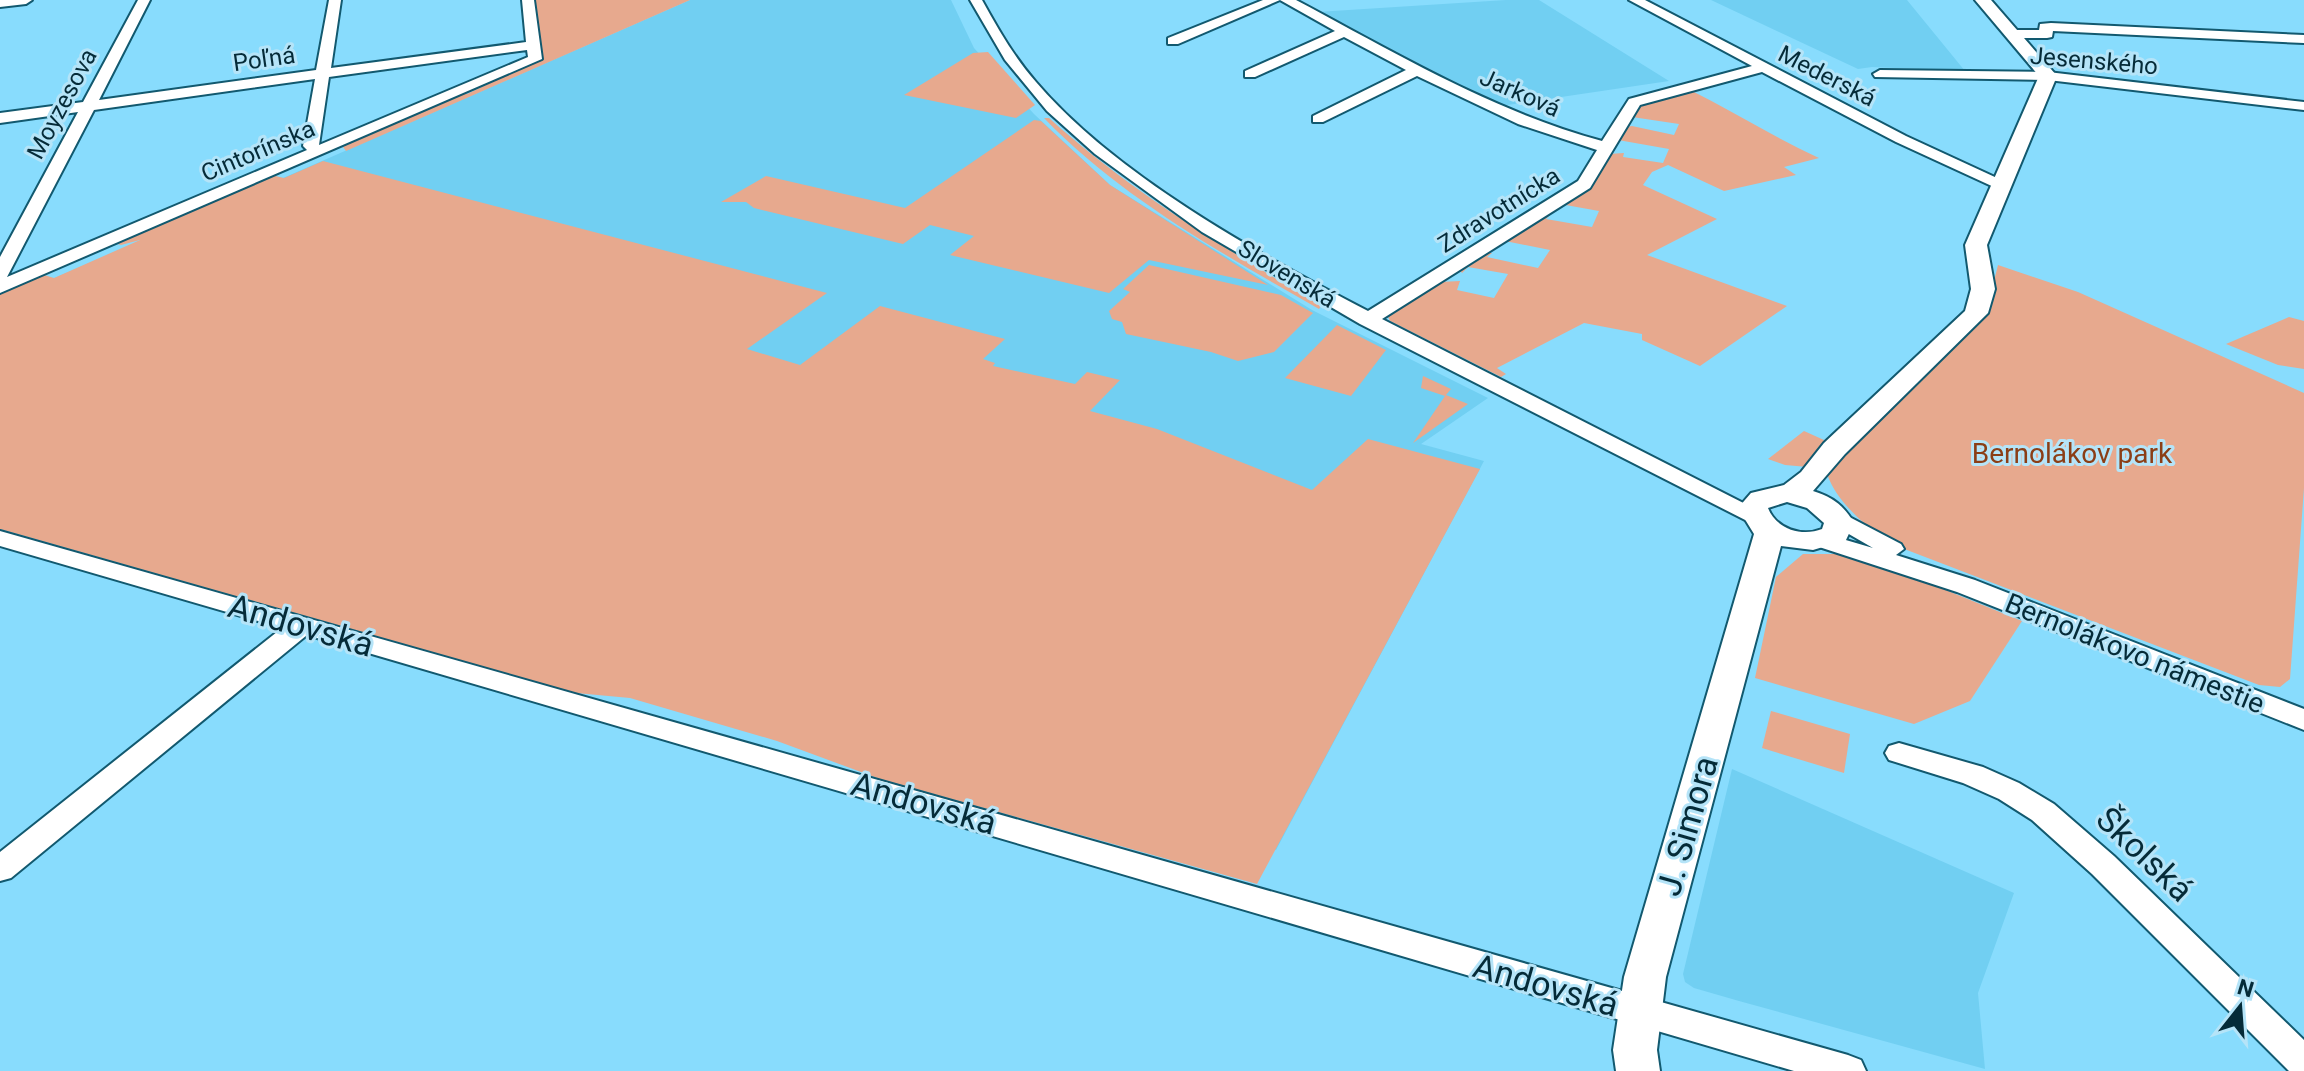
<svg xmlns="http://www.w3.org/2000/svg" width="2304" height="1071" viewBox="0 0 2304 1071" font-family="Roboto,sans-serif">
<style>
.built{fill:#71cff2}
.green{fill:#e7a98e}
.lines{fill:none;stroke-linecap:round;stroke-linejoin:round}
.minor-casing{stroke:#12596f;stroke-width:4}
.major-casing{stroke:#12596f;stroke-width:4}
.minor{fill:#fff;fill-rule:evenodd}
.major{fill:#fff;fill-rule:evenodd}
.labels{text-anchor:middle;stroke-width:6;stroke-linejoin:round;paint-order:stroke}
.far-street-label{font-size:24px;fill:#052b38;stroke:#b5e4f8}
.park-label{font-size:28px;fill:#8b3e16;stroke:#b5e4f8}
.street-label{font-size:28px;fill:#052b38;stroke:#b5e4f8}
.near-street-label{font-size:34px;fill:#052b38;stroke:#b5e4f8}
</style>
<rect width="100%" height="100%" fill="#88dcfd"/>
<!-- built -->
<g class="built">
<polygon points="690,0 951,0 974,48 1034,114 1110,185 1312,310 1488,398 1421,444 1484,461 1276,850 0,302"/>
<polygon points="1506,0 1539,0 1669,81 1501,106 1317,12"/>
<polygon points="1711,0 1907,0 1965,71 1872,67 1858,69"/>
<polygon points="1732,769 2014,893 1978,993 1985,1069 1739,1001 1694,988 1685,982 1683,974"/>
</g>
<!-- green -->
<g class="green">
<polygon points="535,0 690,0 346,151 343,147 348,142 462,93 467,94 537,61 542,51"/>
<polygon points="988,52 1035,105 1016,118 904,95 973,53"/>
<path d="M 1688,89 C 1733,111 1773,137 1819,158 L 1784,167 L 1796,175 L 1724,191 L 1668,165 L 1652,172 L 1643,185 L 1717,219 L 1647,255 L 1787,306 L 1700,366 L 1642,340 L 1642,334 L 1584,323 L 1497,368 L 1506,374 L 1501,377 L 1390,321 L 1388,317 L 1391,313 L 1440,282 L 1460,281 L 1457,290 L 1494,298 L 1508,274 L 1468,267 L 1462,273 L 1459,269 L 1486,253 L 1492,253 L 1487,257 L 1538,268 L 1550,250 L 1505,241 L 1542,216 L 1550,215 L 1546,219 L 1592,227 L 1599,211 L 1560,204 L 1609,154 L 1624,153 L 1623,157 L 1663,163 L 1669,149 L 1618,140 L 1626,127 L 1632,126 L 1674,135 L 1679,124 L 1632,117 L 1642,104 Z"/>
<path d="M 1044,118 L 1049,118 C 1132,193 1226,248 1321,306 L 1319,309 C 1223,254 1121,198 1044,118 Z"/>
<polygon points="1034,120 1041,121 1110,185 1268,285 1149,260 1109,293 950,255 974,236 930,225 903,244 754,208 746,202 721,202 766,176 905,208"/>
<polygon points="323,161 827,293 747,349 800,365 880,306 1005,339 983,359 995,363 993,366 1075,384 1087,372 1120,380 1090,411 1157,429 1312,490 1368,439 1480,469 1257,884 880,779 777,741 630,698 576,693 0,529 0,292 41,274 54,278 140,240 121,245 114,243 271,175 284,178"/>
<polygon points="1149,265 1281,295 1313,313 1274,352 1238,361 1211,352 1126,334 1122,322 1112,319 1109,311 1130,292 1123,289"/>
<path d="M 1998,265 L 2078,292 L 2304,393 L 2304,488 L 2290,679 L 2280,687 L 2259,685 L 1886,542 C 1863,522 1838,504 1827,474 L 1985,317 Z"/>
<polygon points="2289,317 2304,321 2304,369 2278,365 2226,344"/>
<polygon points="1337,325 1386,350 1351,396 1285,378"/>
<polygon points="1423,376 1451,389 1446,395 1468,404 1413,443 1445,396 1421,388"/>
<polygon points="1804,431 1824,440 1808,467 1785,465 1768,459"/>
<polygon points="1803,554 1857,554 2022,621 1970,701 1914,724 1755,678 1776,577"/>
<polygon points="1771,711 1850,734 1844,773 1762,748"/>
</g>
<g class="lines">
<!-- minor casing -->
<g class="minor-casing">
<g id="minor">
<polygon points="0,0 32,0 26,4 0,7"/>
<path d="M 138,0 L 150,0 L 99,100 L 316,70 L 329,0 L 341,0 L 331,68 L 526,42 L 522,0 L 534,0 L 542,59 L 0,293 L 0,280 L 4,279 L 0,280 L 0,257 L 78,112 L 0,123 L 0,113 L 83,102 ZM 527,50 L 528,57 L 319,145 L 329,77 ZM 315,79 L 303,146 L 307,150 L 7,277 L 94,110 Z"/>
<path d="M 970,0 L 982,0 C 998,29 1014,57 1036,82 C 1115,175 1260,255 1368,311 L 1578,181 L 1597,150 L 1518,124 L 1417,76 L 1323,122 L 1313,122 L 1313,116 L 1406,70 L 1344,37 L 1255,77 L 1245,77 L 1245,71 L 1335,31 L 1280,0 L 1178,44 L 1168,44 L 1168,38 L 1263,0 L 1296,0 C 1396,53 1492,111 1602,141 L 1629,99 L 1752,66 L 1629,0 L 1645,0 L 1906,136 L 2010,184 L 2008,188 L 1996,188 L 1896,142 L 1762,72 L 1640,105 L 1590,188 L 1382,319 L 1765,514 L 1769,519 L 1765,524 L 1757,526 L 1360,324 L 1202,232 L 1095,154 L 1047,111 L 1005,60 Z"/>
<polygon points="2051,23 2304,35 2304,43 2053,31 2052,37 2047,38 2013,38 2006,34 2013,30 2039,30 2040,24"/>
<polygon points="1880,70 2048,72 2304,102 2304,110 2048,80 1875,77 1873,74"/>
<polygon points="1836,510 1901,544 1904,549 1896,555 1975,580 2304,709 2304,730 1957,592 1813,545 1810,540 1813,535 1822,533 1873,548 1828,522 1824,517 1828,512"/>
<polygon points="0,531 1848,1055 1861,1060 1866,1071 1794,1071 307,635 11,878 0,881 0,852 282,628 0,546"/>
<polygon points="1899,743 1983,767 2019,783 2054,804 2114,856 2304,1040 2304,1071 2289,1071 2092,874 2032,820 1999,799 1963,783 1889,760 1885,753 1889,746"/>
</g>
</g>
<!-- major casing -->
<g class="major-casing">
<path id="major" d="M 1975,0 L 1991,0 L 2057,76 L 1987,245 L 1995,289 L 1988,313 L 1845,454 L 1813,491 C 1833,497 1844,506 1854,523 L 1846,540 L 1813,550 L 1781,546 L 1666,977 L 1657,1050 L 1660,1071 L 1616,1071 L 1613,1050 L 1624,977 L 1754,534 L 1738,508 L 1751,493 L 1784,485 L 1801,472 L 1824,443 L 1965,311 L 1971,289 L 1965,245 L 2039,76 ZM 1787,502 L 1807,508 L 1824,523 L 1822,529 C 1802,537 1776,529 1768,508 Z"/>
</g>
<!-- minor -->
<use href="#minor" class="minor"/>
<!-- major -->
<use href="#major" class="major"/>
</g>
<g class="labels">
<!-- far-street labels -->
<g class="far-street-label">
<text transform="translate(264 59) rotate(-8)" y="8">Poľná</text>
<text transform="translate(2094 61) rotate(5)" y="8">Jesenského</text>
<text transform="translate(1827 76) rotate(27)" y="8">Mederská</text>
<text transform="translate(1520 93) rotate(24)" y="8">Jarková</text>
<text transform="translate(62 104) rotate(-62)" y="8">Moyzesova</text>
<text transform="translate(258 151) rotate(-23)" y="8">Cintorínska</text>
<text transform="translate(1499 210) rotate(-32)" y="8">Zdravotnícka</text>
<text transform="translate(1287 274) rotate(31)" y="8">Slovenská</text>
</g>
<!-- park labels -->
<g class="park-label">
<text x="2072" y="463">Bernolákov park</text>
</g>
<!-- street labels -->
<g class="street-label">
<text transform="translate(2135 653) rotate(22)" y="10">Bernolákovo námestie</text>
</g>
<!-- near-street labels -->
<g class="near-street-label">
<text transform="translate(301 625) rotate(16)" y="12">Andovská</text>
<text transform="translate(924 803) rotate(16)" y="12">Andovská</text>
<text transform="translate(1687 826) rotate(-74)" y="12">J. Simora</text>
<text transform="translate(2145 854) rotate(44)" y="12">Školská</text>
<text transform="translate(1546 985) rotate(16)" y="12">Andovská</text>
</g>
</g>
<!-- north arrow -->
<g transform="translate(2240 1007) rotate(17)" stroke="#b5e4f8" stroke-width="6" paint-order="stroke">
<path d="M0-6L14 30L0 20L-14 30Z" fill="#052b38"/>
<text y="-12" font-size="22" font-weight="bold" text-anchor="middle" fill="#052b38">N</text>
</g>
</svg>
